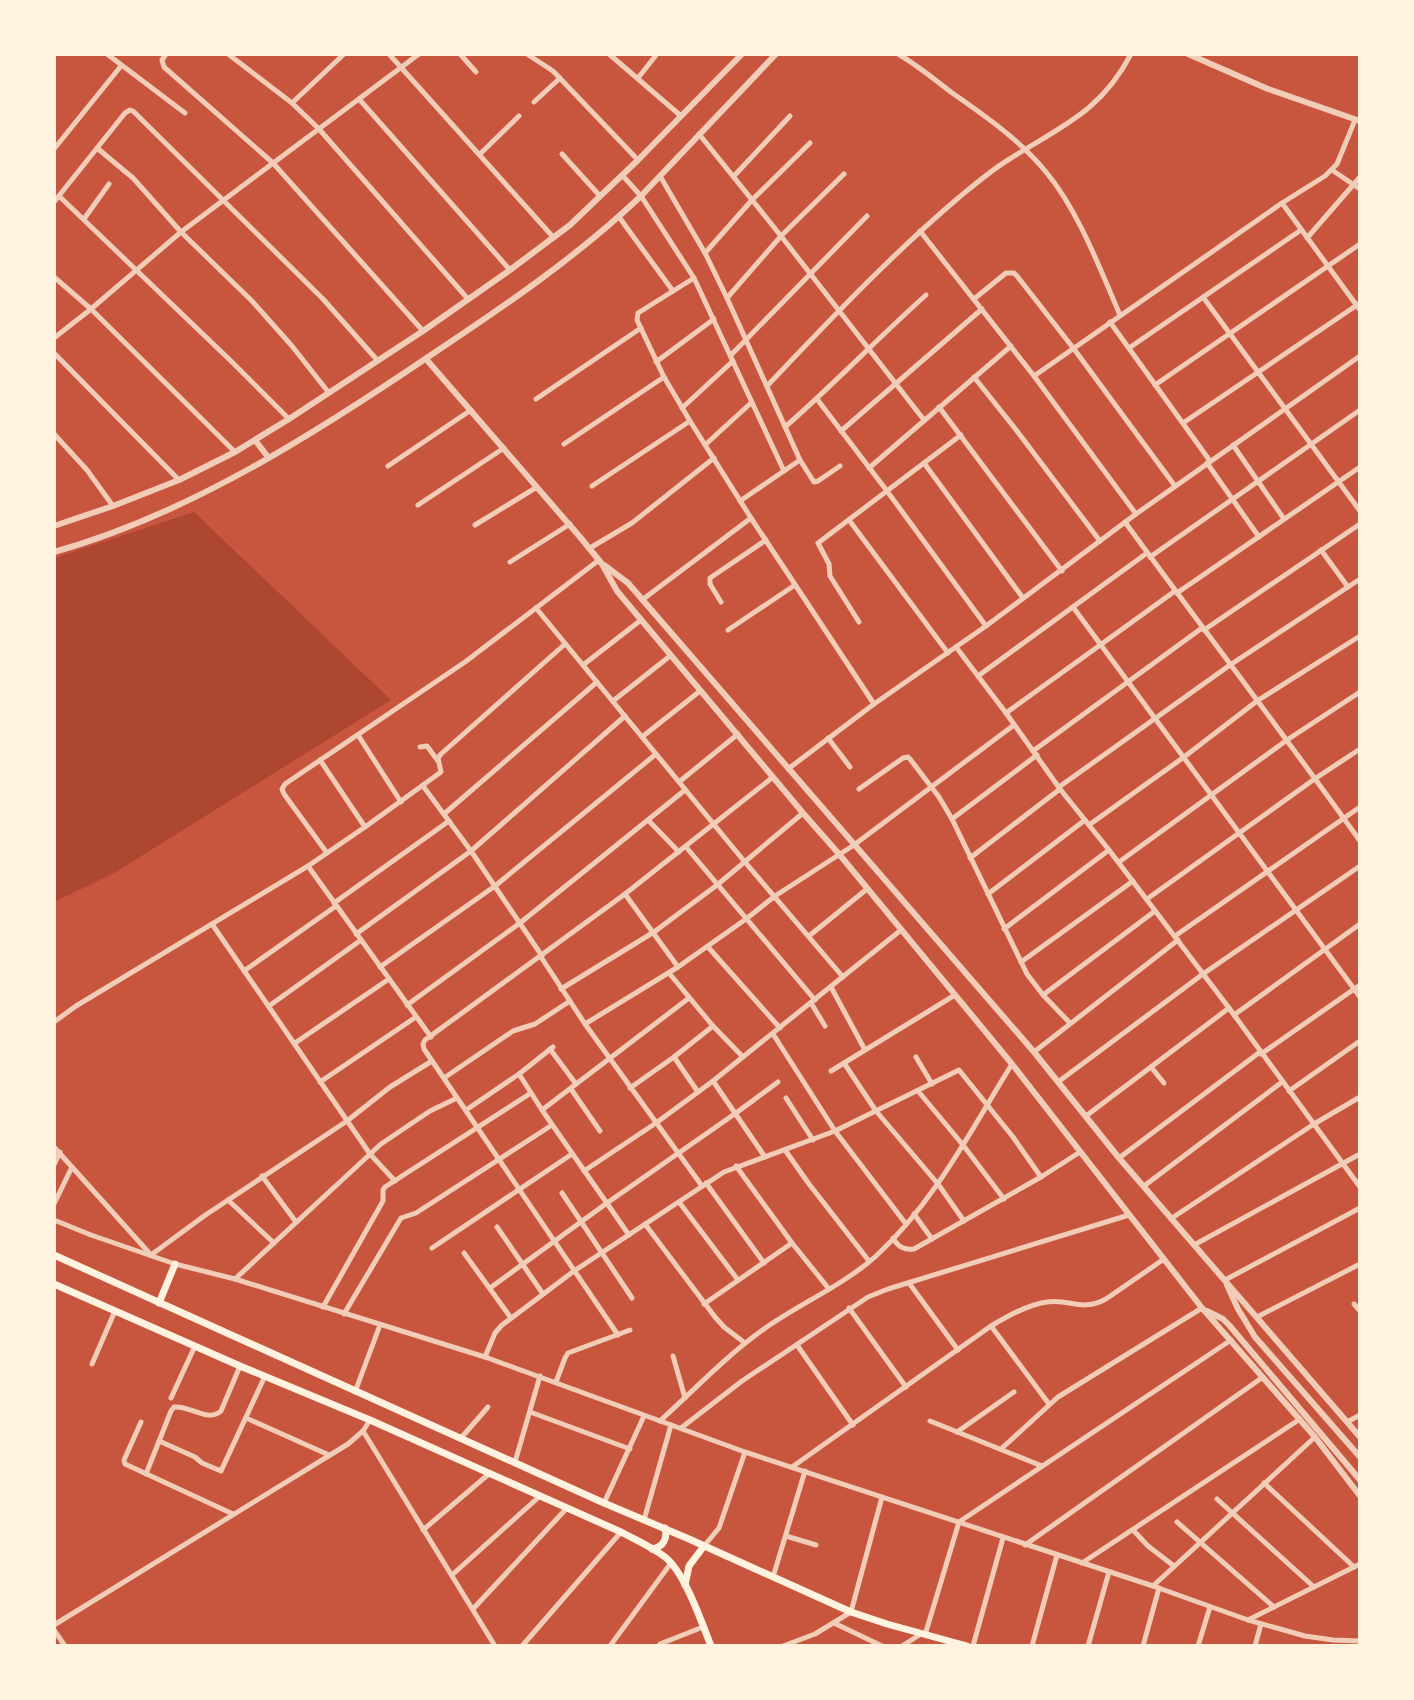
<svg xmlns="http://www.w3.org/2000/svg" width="1414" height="1700" viewBox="0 0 1414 1700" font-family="Overpass,sans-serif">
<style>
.green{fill:#ae4732}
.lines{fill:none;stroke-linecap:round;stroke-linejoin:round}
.minor{stroke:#f1ccb7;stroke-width:5}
.tertiary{stroke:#f1ccb7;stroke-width:6}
.secondary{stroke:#fff3e0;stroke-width:7}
</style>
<rect width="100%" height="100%" fill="#c8553d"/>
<!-- green -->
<polygon class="green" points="194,512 391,700 114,873 54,902 54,558"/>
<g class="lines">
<!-- minor -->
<g class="minor">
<polyline points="107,54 185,113"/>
<polyline points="166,54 162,60 164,67 273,163 423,331"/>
<polyline points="228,54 292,103 319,129 468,299"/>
<polyline points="389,54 554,238"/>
<polyline points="460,54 476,72"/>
<polyline points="527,54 553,71 638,160"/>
<polyline points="609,54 681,116"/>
<path d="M 898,54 C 917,65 934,79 951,92 C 984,115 1020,140 1046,172 C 1078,210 1100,269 1120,315"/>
<polyline points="638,78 657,54"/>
<polyline points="359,99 510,270"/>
<polyline points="534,102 560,78"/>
<polyline points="292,103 344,54"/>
<polyline points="699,134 781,236 924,420"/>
<polyline points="97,148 133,178 181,232 252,301 292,346 329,393"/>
<polyline points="54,149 121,66"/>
<polyline points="480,154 519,116"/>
<polyline points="562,154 600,196"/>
<polyline points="1332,170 1360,189"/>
<polyline points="622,175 641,196 694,278 784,471"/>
<polyline points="660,176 705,253 727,298 800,460"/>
<polyline points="734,176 790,116"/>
<polyline points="59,196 233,363 289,419"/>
<polyline points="54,202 125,113 130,110 133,111 323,299 378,361"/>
<polyline points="1282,203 1360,310"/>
<polyline points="619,217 673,291"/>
<polyline points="84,219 109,184"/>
<polyline points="920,231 1034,376 1136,514"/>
<polyline points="1307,238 1360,177"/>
<polyline points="705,253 752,200 810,143"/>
<polyline points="54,277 91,309 235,452"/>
<polyline points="694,278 638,313 637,320 664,377 690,421 751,518 874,704"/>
<polyline points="1203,297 1360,511"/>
<polyline points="727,298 781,236 844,174"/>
<polyline points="974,299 1006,273 1014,273 1017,276 1074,349 1175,486"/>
<polyline points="1110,322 1210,461"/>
<polyline points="54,338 91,309 181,232 419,54"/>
<polyline points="1129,348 1301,230"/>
<polyline points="54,353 179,480"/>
<polyline points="731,355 867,216"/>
<polyline points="656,362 714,319"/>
<polyline points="1034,376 1282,203 1325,176 1337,164 1355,120"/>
<polyline points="974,377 1017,431 1100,541"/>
<polyline points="1155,385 1360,244"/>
<path d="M 767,386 C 828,322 889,257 957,199 C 973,186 990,171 1008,160 C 1061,126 1100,113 1131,54"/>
<polyline points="536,399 641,328"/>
<polyline points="817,399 887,491 986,626"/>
<polyline points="939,407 1062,571"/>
<polyline points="682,408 733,361"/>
<polyline points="1183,423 1360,303"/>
<path d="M 785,427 C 833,385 878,338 926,295"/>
<polyline points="841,431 982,309"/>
<polyline points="54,434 87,470 113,506"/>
<polyline points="564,444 664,377"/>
<polyline points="705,445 752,402"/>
<polyline points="1233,445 1284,519"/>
<polyline points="924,463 1023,598"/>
<polyline points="1207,463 1259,537"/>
<polyline points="388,466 471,410"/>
<polyline points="869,468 1011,346"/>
<polyline points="592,486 690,421"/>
<polyline points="740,501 800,460 814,482 818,481 840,466"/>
<polyline points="418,505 504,448"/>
<polyline points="849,520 948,653"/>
<path d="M 1125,522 C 1203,629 1283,733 1360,841"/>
<polyline points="475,525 537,487"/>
<polyline points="590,548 632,523 714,458"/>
<polyline points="1321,550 1348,587"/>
<polyline points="1150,557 1360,410"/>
<polyline points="510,562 570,524"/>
<polyline points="1177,593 1360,467"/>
<polyline points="642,600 751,518"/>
<polyline points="721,602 710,584 710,578 766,540"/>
<polyline points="1073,607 1360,997"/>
<polyline points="536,608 744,861 843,977"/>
<polyline points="859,622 830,576 829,564 818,543 961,435"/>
<polyline points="728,630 795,585"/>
<polyline points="1204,630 1360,524"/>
<polyline points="956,647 1006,713 1060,789 1109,850 1229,1008 1360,1187"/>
<polyline points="583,665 641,620"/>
<polyline points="978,676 1147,553"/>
<polyline points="613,701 670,656"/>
<polyline points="1006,713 1175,591"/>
<polyline points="358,735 401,802"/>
<polyline points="642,737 700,691"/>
<polyline points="828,738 850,767"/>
<polyline points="420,747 427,746 438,761"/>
<polyline points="1033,751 1202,628"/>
<polyline points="320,760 365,827"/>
<polyline points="788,769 874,704 986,626 1136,514 1360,356"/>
<polyline points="679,782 738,734"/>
<polyline points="423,786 471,851 542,956"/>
<polyline points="1059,787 1230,665 1360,579"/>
<polyline points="859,789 903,758 908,757 910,759 939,797 952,819 1027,974 1043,995 1070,1023"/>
<polyline points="444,814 597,682"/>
<polyline points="952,819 1037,755"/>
<polyline points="648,820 679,852"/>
<polyline points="1089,825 1184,757 1257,701 1360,636"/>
<polyline points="686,847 815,1000"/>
<polyline points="327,853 284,794 282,789 285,784 465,662 599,560"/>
<polyline points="970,858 1060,789"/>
<polyline points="1119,862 1287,740 1360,692"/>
<polyline points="308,866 431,1037"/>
<polyline points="625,894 678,967"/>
<polyline points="988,894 1085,820"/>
<polyline points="1147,899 1316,778 1360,749"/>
<polyline points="334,903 449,821"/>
<polyline points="212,924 370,1154 395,1181"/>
<polyline points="1004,929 1109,850"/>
<polyline points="356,934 471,851 625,716"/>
<polyline points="809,936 867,889"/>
<polyline points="1175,936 1360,807"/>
<polyline points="708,947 780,1028"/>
<polyline points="541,957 585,1024 702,1186"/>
<polyline points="1021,962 1133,881"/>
<polyline points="380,967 495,886 656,754"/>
<polyline points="244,971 336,906"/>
<polyline points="669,973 713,1026 743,1057"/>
<polyline points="831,987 865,1050"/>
<polyline points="561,989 654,932 717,885 803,813"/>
<polyline points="1043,995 1155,911"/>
<polyline points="811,1003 825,1026"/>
<polyline points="407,1005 520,923 685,790"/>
<polyline points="269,1006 361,940"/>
<polyline points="1234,1015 1360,924"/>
<polyline points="54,1022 76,1006 308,866 365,827 441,772 438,758 441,754 565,644"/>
<polyline points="585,1024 678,967 746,919 775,896 854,845 1014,725"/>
<polyline points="773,1034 835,1131 906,1224"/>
<polyline points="295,1043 389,979"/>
<polyline points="550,1049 576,1084"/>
<polyline points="1034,1052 1178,940"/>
<polyline points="1261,1054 1360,985"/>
<polyline points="674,1057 698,1092"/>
<polyline points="916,1057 932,1084"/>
<polyline points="844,1063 876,1111 938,1184 964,1221"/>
<polyline points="1151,1067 1164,1083"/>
<polyline points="831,1071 955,995"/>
<polyline points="519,1074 542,1110 629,1235"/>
<polyline points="444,1078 513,1031 535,1024 570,1001"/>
<polyline points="713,1081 765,1157"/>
<polyline points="320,1082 416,1017"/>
<polyline points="1058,1082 1203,974 1360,866"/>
<polyline points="630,1088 674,1057 713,1026"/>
<polyline points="571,1089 600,1131"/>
<polyline points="918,1091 963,1145 1004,1199"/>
<polyline points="1289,1091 1360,1041"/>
<polyline points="786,1098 813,1140"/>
<polyline points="466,1110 519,1074 553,1047"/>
<polyline points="542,1110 689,998"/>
<polyline points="1086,1116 1229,1008"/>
<polyline points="54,1147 151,1255 204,1216 347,1121 390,1087 432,1061"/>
<polyline points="785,1150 809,1184 869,1261"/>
<polyline points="1119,1158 1260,1052"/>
<polyline points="54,1165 60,1152"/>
<polyline points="736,1166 792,1243 829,1289"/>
<polyline points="584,1171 656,1123 713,1081 901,930"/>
<polyline points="262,1176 296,1222"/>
<polyline points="706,1183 764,1263"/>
<polyline points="1144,1186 1282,1082"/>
<polyline points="562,1193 632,1298"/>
<polyline points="228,1200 274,1243"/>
<polyline points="679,1202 738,1280"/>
<polyline points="54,1204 72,1167"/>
<polyline points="914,1214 932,1239"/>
<polyline points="1172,1218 1314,1124 1360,1097"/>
<polyline points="54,1220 91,1235 175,1264 235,1279 485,1357 745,1452 1153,1586 1248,1620 1305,1636 1333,1640 1360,1641"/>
<polyline points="645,1224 715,1317 724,1327 745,1343"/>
<polyline points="497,1227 543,1294"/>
<path d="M 893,1238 C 898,1247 904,1250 914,1249 L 1041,1177 L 1080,1152"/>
<polyline points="1194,1245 1360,1154"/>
<polyline points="432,1248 572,1154"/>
<polyline points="464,1253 511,1318"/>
<polyline points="235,1279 381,1144 430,1111 457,1098"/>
<polyline points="1225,1280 1360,1208"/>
<polyline points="909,1283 958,1350"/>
<polyline points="490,1288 607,1203 736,1113 778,1082"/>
<polyline points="704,1304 792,1243"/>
<polyline points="1354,1304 1360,1311"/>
<polyline points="323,1307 383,1201 383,1190 385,1187 531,1093"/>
<polyline points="849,1308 906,1387"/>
<polyline points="344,1314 401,1218 416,1213 552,1125"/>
<polyline points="1257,1317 1360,1264"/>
<polyline points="991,1326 1049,1404"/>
<polyline points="618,1335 424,1049 423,1044 425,1040 625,894 773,777"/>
<polyline points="797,1345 853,1425"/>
<polyline points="673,1356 685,1398"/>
<polyline points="485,1357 495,1333 502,1325 574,1271 724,1172 835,1131 959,1070 1013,1137 1041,1177"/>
<polyline points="92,1364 115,1311"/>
<polyline points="556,1382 565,1358 568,1353 630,1330"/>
<polyline points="355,1392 380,1325"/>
<polyline points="171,1398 195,1346"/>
<polyline points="530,1412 630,1449"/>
<polyline points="246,1418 329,1455"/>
<path d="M 660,1421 C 694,1390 727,1355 764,1329 C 799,1304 844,1285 876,1256 C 934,1203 971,1130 1012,1064"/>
<polyline points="930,1421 1042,1466"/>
<polyline points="141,1422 124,1460 125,1464 233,1514"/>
<polyline points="1347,1422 1360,1415"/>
<polyline points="681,1428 742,1381 868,1297 888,1289 1129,1215"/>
<polyline points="363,1431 495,1646"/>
<polyline points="957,1432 1014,1392"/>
<polyline points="461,1438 488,1407"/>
<polyline points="159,1441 195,1457 202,1463 221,1471 265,1376"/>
<polyline points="1001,1449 1058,1397 1202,1308"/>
<polyline points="515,1462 540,1376"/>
<path d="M 792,1467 L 991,1326 C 1008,1316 1027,1305 1047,1302 C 1071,1299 1082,1312 1106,1299 L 1164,1259"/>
<path d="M 146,1474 L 171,1411 L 174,1407 C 190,1405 208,1423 221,1411 L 240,1366"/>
<polyline points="1264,1483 1354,1567"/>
<polyline points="1217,1499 1314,1587"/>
<polyline points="604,1503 644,1416"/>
<polyline points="644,1520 671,1425"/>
<polyline points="1177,1522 1274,1607"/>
<polyline points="423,1530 490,1473"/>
<polyline points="1133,1530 1148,1546 1174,1566"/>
<polyline points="786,1536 816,1545"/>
<polyline points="1025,1545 1263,1377"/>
<polyline points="704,1546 719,1528 745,1452"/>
<polyline points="1082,1563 1300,1419"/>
<polyline points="452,1575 540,1496"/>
<polyline points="773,1577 805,1471"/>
<polyline points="1153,1586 1315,1437"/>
<polyline points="473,1609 567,1508"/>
<polyline points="1248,1620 1360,1564"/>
<polyline points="834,1623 882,1646"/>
<polyline points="54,1625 348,1444 363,1431 370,1420"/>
<polyline points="54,1630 65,1646"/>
<polyline points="925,1635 959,1522 1231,1340"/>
<polyline points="660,1644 703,1627"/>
<polyline points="522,1646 621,1532"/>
<polyline points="610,1646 671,1563"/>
<polyline points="783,1646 815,1634 851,1612 882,1497"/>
<polyline points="902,1646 921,1634"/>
<polyline points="973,1646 1003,1538"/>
<polyline points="1032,1646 1057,1555"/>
<polyline points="1088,1646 1109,1572"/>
<polyline points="1143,1646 1159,1588"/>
<polyline points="1198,1646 1210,1607"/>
<polyline points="1255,1646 1261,1624"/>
</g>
<!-- tertiary -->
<g class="tertiary">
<polyline points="1188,54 1268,89 1360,121"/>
<polyline points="426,359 580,537 602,564 617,591 803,813 839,854 1012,1064 1202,1308 1315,1437 1360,1496"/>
<polyline points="255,440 268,457"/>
<polyline points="54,526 113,506 179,480 235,452 289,419 423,331 510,270 570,225 638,160 742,54"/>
<path d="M 54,552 C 190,514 319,431 434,353 C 506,305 578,256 641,196 L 776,54"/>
<polyline points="604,565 628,583 1034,1052 1119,1158 1360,1437"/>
<polyline points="1227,1285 1238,1309 1255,1337 1360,1457"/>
<polyline points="1207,1311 1223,1319 1229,1325 1360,1480"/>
</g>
<!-- secondary -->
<g class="secondary">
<polyline points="54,1255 604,1503 689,1539 851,1612 887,1624 967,1646"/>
<path d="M 54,1284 L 240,1366 L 370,1420 L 621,1532 C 636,1540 652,1547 665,1557 C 685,1573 701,1621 711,1646"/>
<polyline points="159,1303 175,1264"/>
<path d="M 652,1549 C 663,1547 668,1539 665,1528"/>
<polyline points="685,1585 689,1566 704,1546"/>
</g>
</g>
<!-- border -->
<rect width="1414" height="1700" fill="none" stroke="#fff3e0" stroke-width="112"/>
</svg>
